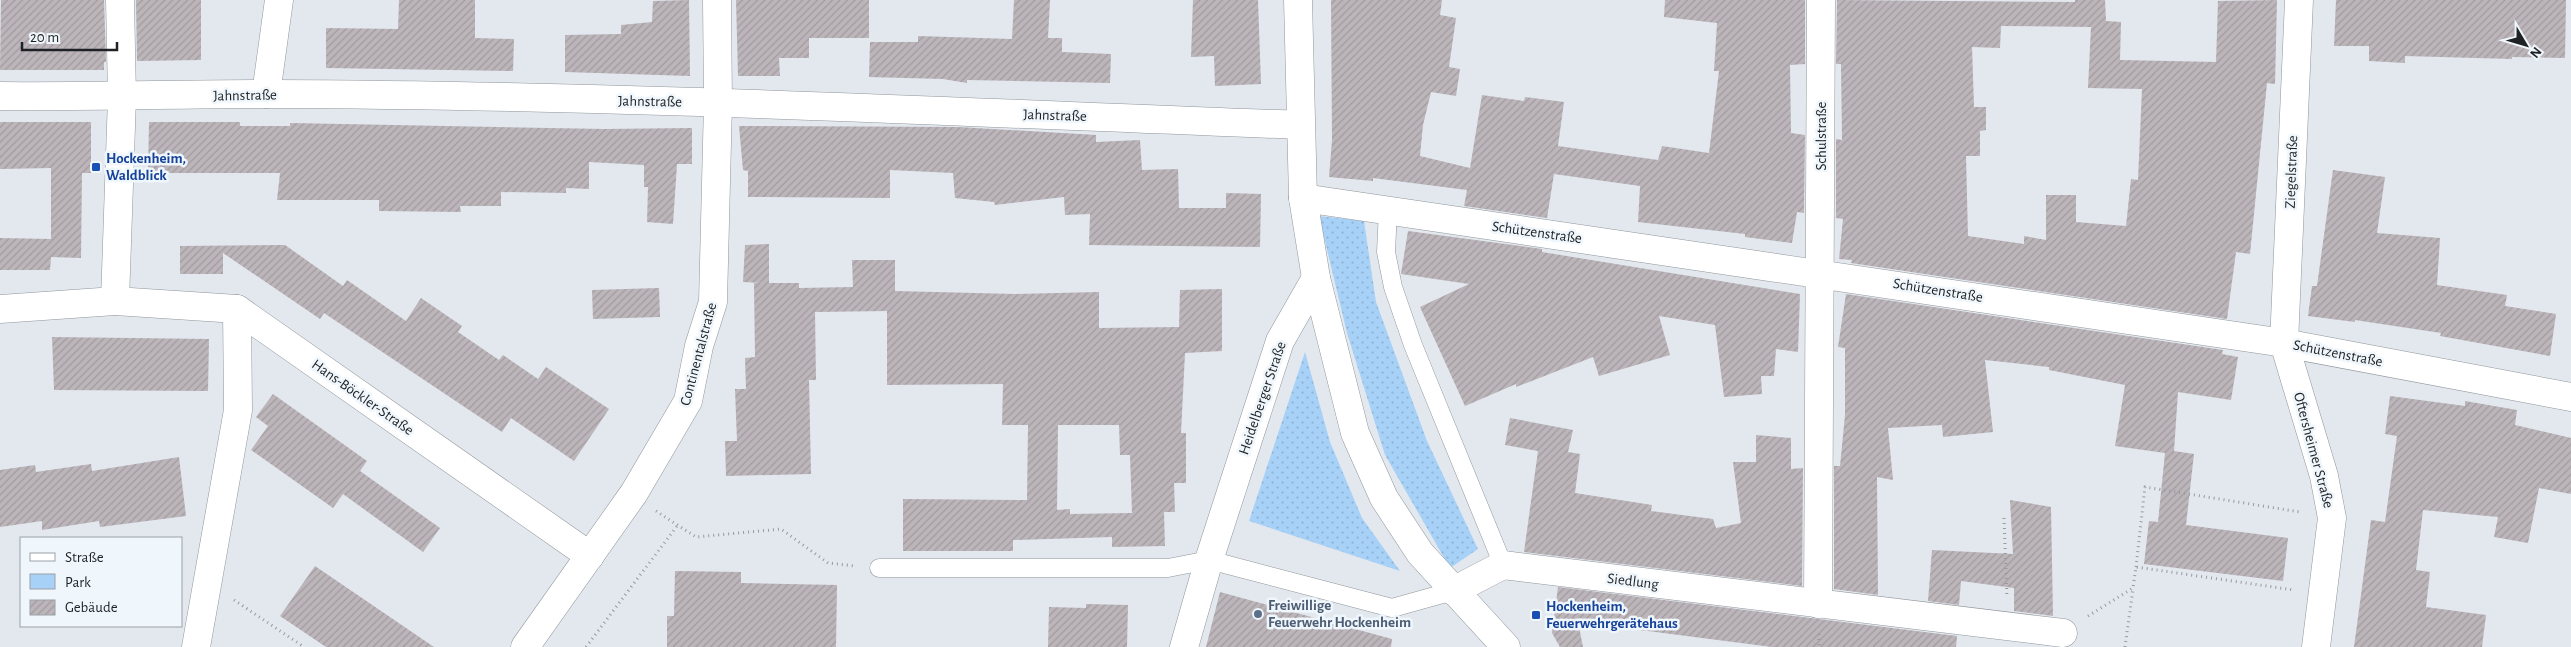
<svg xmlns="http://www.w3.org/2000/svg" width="2571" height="647" viewBox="0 0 2571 647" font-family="'Alegreya Sans',sans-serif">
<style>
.green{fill:url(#green-dots)}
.building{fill:url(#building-hatch);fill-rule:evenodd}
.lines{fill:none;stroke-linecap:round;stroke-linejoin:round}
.service-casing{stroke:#90969b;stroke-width:19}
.minor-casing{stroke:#90969b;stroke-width:29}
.path{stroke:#959a9e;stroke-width:3;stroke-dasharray:1 4;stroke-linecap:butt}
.service{stroke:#fff;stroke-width:18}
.minor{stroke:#fff;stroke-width:28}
.transit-dot{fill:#1a4fb4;stroke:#eff6fc;stroke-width:2}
.service-dot{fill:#5c6f8a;stroke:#eff6fc;stroke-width:2}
.labels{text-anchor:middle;stroke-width:5;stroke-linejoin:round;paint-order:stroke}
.street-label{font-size:15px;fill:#1f2224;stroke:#eff6fc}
.transit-label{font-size:15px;font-weight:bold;fill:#164399;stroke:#eff6fc;text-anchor:start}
.service-label{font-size:15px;font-weight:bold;fill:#4e5e75;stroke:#eff6fc;text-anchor:start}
</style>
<defs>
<pattern id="green-dots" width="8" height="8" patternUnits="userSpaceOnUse" patternTransform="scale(1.25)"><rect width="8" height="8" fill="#a7d1f7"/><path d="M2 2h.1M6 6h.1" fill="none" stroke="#8fb3d4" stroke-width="1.8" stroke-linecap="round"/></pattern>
<pattern id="building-hatch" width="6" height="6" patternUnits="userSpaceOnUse" patternTransform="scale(1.25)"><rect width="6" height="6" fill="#bcb5ba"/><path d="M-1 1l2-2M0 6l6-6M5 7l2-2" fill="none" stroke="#a19ba0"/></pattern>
</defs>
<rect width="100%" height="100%" fill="#e2e8ee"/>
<!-- green -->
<g class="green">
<polygon points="1319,216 1364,221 1376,302 1427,441 1478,549 1450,568 1385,455 1347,333"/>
<polygon points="1305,352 1330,442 1362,518 1400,571 1249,521"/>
</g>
<!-- building -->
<g class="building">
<polygon points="1,0 104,0 106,62 104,62 104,70 0,70"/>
<polygon points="136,0 201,0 201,60 137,61"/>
<polygon points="399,0 475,0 475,38 514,39 513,71 326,68 326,28 398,29"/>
<polygon points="689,0 690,76 565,72 565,35 621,34 621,25 652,22 653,1"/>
<polygon points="736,0 869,0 869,38 809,38 809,58 779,58 780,76 738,76"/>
<polygon points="1014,0 1050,0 1048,38 1062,38 1062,52 1111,54 1110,83 967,80 967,83 943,79 869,77 870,42 918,42 918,36 1012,39"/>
<polygon points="1193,0 1258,0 1261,84 1215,86 1214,56 1191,57"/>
<polygon points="1331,0 1442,0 1440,15 1456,18 1449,67 1460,69 1456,96 1431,92 1423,125 1420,156 1470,168 1482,95 1524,101 1525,97 1564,102 1558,146 1658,160 1662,146 1709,153 1719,71 1714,71 1717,23 1664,17 1665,0 1805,0 1805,64 1790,65 1791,133 1805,135 1804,213 1797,212 1792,243 1745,237 1745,234 1638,222 1640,186 1554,174 1547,218 1464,206 1467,190 1373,178 1373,181 1329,177 1332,140"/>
<path d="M 1837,0 L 2075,2 L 2075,0 L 2105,0 L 2106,21 L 2121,22 L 2120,60 L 2216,62 L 2218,1 L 2277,0 L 2275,84 L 2267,83 L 2250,254 L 2236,252 L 2227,319 L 1851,263 L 1852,260 L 1839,259 L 1843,219 L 1836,218 L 1836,139 L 1842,140 L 1841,64 L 1836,64 ZM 2001,26 L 2091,27 L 2088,88 L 2142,89 L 2138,180 L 2131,179 L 2126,226 L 2076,222 L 2076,195 L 2046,195 L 2046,240 L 2024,236 L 2024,244 L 1968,236 L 1966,156 L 1980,156 L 1980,131 L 1986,130 L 1986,107 L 1974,107 L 1972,47 L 2000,48 Z"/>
<polygon points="2336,0 2566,0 2565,58 2512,57 2512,59 2405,56 2405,63 2369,61 2369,46 2334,46"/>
<polygon points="0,122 91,122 91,173 82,173 81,258 51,257 50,270 0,270 0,238 51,239 51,168 0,169"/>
<polygon points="149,122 240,122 240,126 290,126 290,123 604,129 692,128 692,164 677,164 673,224 647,222 648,187 644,187 644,165 589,162 589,189 566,188 566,193 501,192 501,206 460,206 461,212 379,211 379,200 277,200 280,173 148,173"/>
<polygon points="739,126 958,127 1096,135 1096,142 1140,140 1142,170 1178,169 1179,208 1226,208 1226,193 1261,194 1260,247 1089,245 1090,214 1065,215 1064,197 995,205 994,202 955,198 953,173 890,170 890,198 748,197 748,171 743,170"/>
<polygon points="2333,170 2385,177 2377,233 2440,238 2437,285 2507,295 2505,306 2556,314 2550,356 2440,336 2441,333 2355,320 2355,322 2308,316 2312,286 2317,286"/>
<polygon points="1408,231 1542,249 1542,252 1800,294 1798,352 1776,349 1774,376 1761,376 1762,394 1724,397 1715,325 1659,316 1670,355 1599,376 1593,357 1516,387 1516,384 1465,406 1420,307 1469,284 1401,274"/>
<path d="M 769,244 L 769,283 L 799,283 L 799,288 L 853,287 L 852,260 L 895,260 L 895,291 L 1015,294 L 1099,292 L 1099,328 L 1179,327 L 1180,290 L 1222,289 L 1222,351 L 1185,353 L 1181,433 L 1186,433 L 1186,483 L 1174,483 L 1175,512 L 1164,512 L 1165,546 L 1112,547 L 1112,537 L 1013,540 L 1013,551 L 903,551 L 903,499 L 1027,500 L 1028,425 L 1002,425 L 1003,384 L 887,385 L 887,311 L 815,312 L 816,380 L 809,380 L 811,474 L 726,476 L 725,441 L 737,441 L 735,389 L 746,389 L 745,358 L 755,357 L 754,283 L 762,283 L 743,282 L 745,245 ZM 1058,425 L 1119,425 L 1120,455 L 1130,455 L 1132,513 L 1070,514 L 1070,509 L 1057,510 Z"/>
<polygon points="285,245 343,286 347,280 406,321 421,298 462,326 458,332 499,360 503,355 538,379 546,367 609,409 574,461 511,418 502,432 324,313 320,319 223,253 223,274 180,274 180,246"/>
<polygon points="659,288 660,317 593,319 592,290"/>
<polygon points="1846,294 2223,350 2222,354 2238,357 2231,400 2178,392 2174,451 2194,454 2186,525 2288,538 2283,581 2144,564 2149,521 2158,522 2165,453 2115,446 2125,385 2049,370 2049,367 1985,360 1993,432 1943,437 1942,425 1888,428 1893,480 1877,477 1878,595 1834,589 1834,466 1840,466 1845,415 1845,348 1838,347"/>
<polygon points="52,337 209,339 208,391 54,390"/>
<polygon points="273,394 367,461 360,471 440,528 423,552 343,494 333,508 251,450 268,426 256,417"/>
<polygon points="2390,396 2465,406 2465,401 2517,410 2515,425 2571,438 2571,494 2539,488 2528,543 2494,537 2498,517 2423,510 2416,570 2430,572 2426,607 2486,615 2482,647 2354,647 2371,520 2385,522 2397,436 2385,434"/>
<polygon points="1510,418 1573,430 1568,452 1580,454 1575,493 1652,505 1651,511 1713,519 1716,528 1741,523 1733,462 1756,462 1756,435 1791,438 1791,469 1803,468 1802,586 1524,552 1538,451 1505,445"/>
<polygon points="179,457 186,516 100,527 99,521 42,530 42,521 0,527 0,470 35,465 36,472 91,464 92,471"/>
<polygon points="2010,500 2051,507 2053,616 2014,611 2014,588 1961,581 1959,605 1928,601 1932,550 2013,554"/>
<polygon points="315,566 384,613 434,647 326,647 280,616"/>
<polygon points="675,571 741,572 741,583 837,585 836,647 667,647 667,616 674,616"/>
<polygon points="1558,587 1957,636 1956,647 1772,647 1578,622 1583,647 1560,647 1552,633"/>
<polygon points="1220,592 1392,639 1391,647 1206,647"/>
<polygon points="1086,604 1128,605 1127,647 1048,647 1049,607 1086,608"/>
</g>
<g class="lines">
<!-- service casing -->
<g class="service-casing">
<g id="service">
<polyline points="1388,210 1386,252 1393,287 1413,345 1503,565"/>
<polyline points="879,568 1168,568 1209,560 1392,608 1453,591"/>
</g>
</g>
<!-- minor casing -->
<g class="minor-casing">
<g id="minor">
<polyline points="1298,0 1303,198 1316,278 1355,433 1384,498 1420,553 1506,647"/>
<polyline points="2299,0 2284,343 2324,476 2332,518 2316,647"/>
<polyline points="266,94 279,0"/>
<path d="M 0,96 C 89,97 179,94 268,94 C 612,95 956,112 1300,125"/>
<polyline points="1303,198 2284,343 2571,397"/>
<polyline points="115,301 122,97 120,0"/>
<polyline points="0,309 115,301 237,309 590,556"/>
<polyline points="1453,591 1503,565 2063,633"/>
<polyline points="1818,604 1821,0"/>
<polyline points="196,647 238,410 237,309"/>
<polyline points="525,647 634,493 688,401 699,346 713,302 718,103 717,0"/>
<polyline points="1184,647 1209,560 1280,341 1316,278"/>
</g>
</g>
<!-- path -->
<g class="path">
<polyline points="656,511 696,537 781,529 828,563 855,566"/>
<polyline points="2004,518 2007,598"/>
<polyline points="2136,567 2145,487 2300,512"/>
<polyline points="234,600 304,647"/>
<polyline points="2088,616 2133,588 2136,567 2294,590"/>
<polyline points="1819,634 1819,647"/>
<polyline points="586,647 677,526"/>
<polyline points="2125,647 2133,589"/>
</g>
<!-- service -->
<use href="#service" class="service"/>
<!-- minor -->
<use href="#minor" class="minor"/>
</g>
<!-- markers -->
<g class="transit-dot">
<rect x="91" y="162" width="10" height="10" rx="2.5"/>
<rect x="1531" y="610" width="10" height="10" rx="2.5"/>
</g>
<circle class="service-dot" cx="1258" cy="614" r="5"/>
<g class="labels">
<!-- street labels -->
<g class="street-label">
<text transform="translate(245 95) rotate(-1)" y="5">Jahnstraße</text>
<text transform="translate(650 101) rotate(1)" y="5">Jahnstraße</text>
<text transform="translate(1055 115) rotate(2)" y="5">Jahnstraße</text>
<text transform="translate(1821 136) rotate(-90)" y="5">Schulstraße</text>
<text transform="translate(2291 172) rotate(-88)" y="5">Ziegelstraße</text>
<text transform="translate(1537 232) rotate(8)" y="5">Schützenstraße</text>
<text transform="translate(1938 290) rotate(9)" y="5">Schützenstraße</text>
<text transform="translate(2338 353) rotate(11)" y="5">Schützenstraße</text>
<text transform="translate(698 354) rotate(-75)" y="5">Continentalstraße</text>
<text transform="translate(363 397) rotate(35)" y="5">Hans-Böckler-Straße</text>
<text transform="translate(1262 398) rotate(-71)" y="5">Heidelberger Straße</text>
<text transform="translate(2314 450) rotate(75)" y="5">Oftersheimer Straße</text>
<text transform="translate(1633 581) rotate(7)" y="5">Siedlung</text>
</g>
<!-- transit labels -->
<g class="transit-label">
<text x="106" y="163">Hockenheim,<tspan x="106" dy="17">Waldblick</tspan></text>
<text x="1546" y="611">Hockenheim,<tspan x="1546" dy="17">Feuerwehrgerätehaus</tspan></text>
</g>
<!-- service labels -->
<g class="service-label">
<text x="1268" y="610">Freiwillige<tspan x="1268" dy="17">Feuerwehr Hockenheim</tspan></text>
</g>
</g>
<!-- legend -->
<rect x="20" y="537" width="162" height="90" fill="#eff6fc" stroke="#9ca1a6"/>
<rect x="30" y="553" width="25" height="8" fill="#ffffff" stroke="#9ca1a6"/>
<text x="65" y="562" font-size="15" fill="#1f2224">Straße</text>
<rect x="30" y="574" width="25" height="15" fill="#a7d1f7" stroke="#9ca1a6"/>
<text x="65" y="587" font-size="15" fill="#1f2224">Park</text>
<rect x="30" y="600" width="25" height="15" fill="url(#building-hatch)" stroke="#9ca1a6"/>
<text x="65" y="612" font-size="15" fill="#1f2224">Gebäude</text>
<!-- north arrow -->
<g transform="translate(2526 45) rotate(128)" stroke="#eff6fc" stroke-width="4" paint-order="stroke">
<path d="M0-4L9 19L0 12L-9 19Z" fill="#1f2224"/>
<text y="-8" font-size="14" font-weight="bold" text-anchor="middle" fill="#1f2224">N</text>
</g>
<!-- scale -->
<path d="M22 42v8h95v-8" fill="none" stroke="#1f2224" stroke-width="2.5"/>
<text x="30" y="42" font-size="15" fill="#1f2224" stroke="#eff6fc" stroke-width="4" paint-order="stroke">20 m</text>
</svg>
